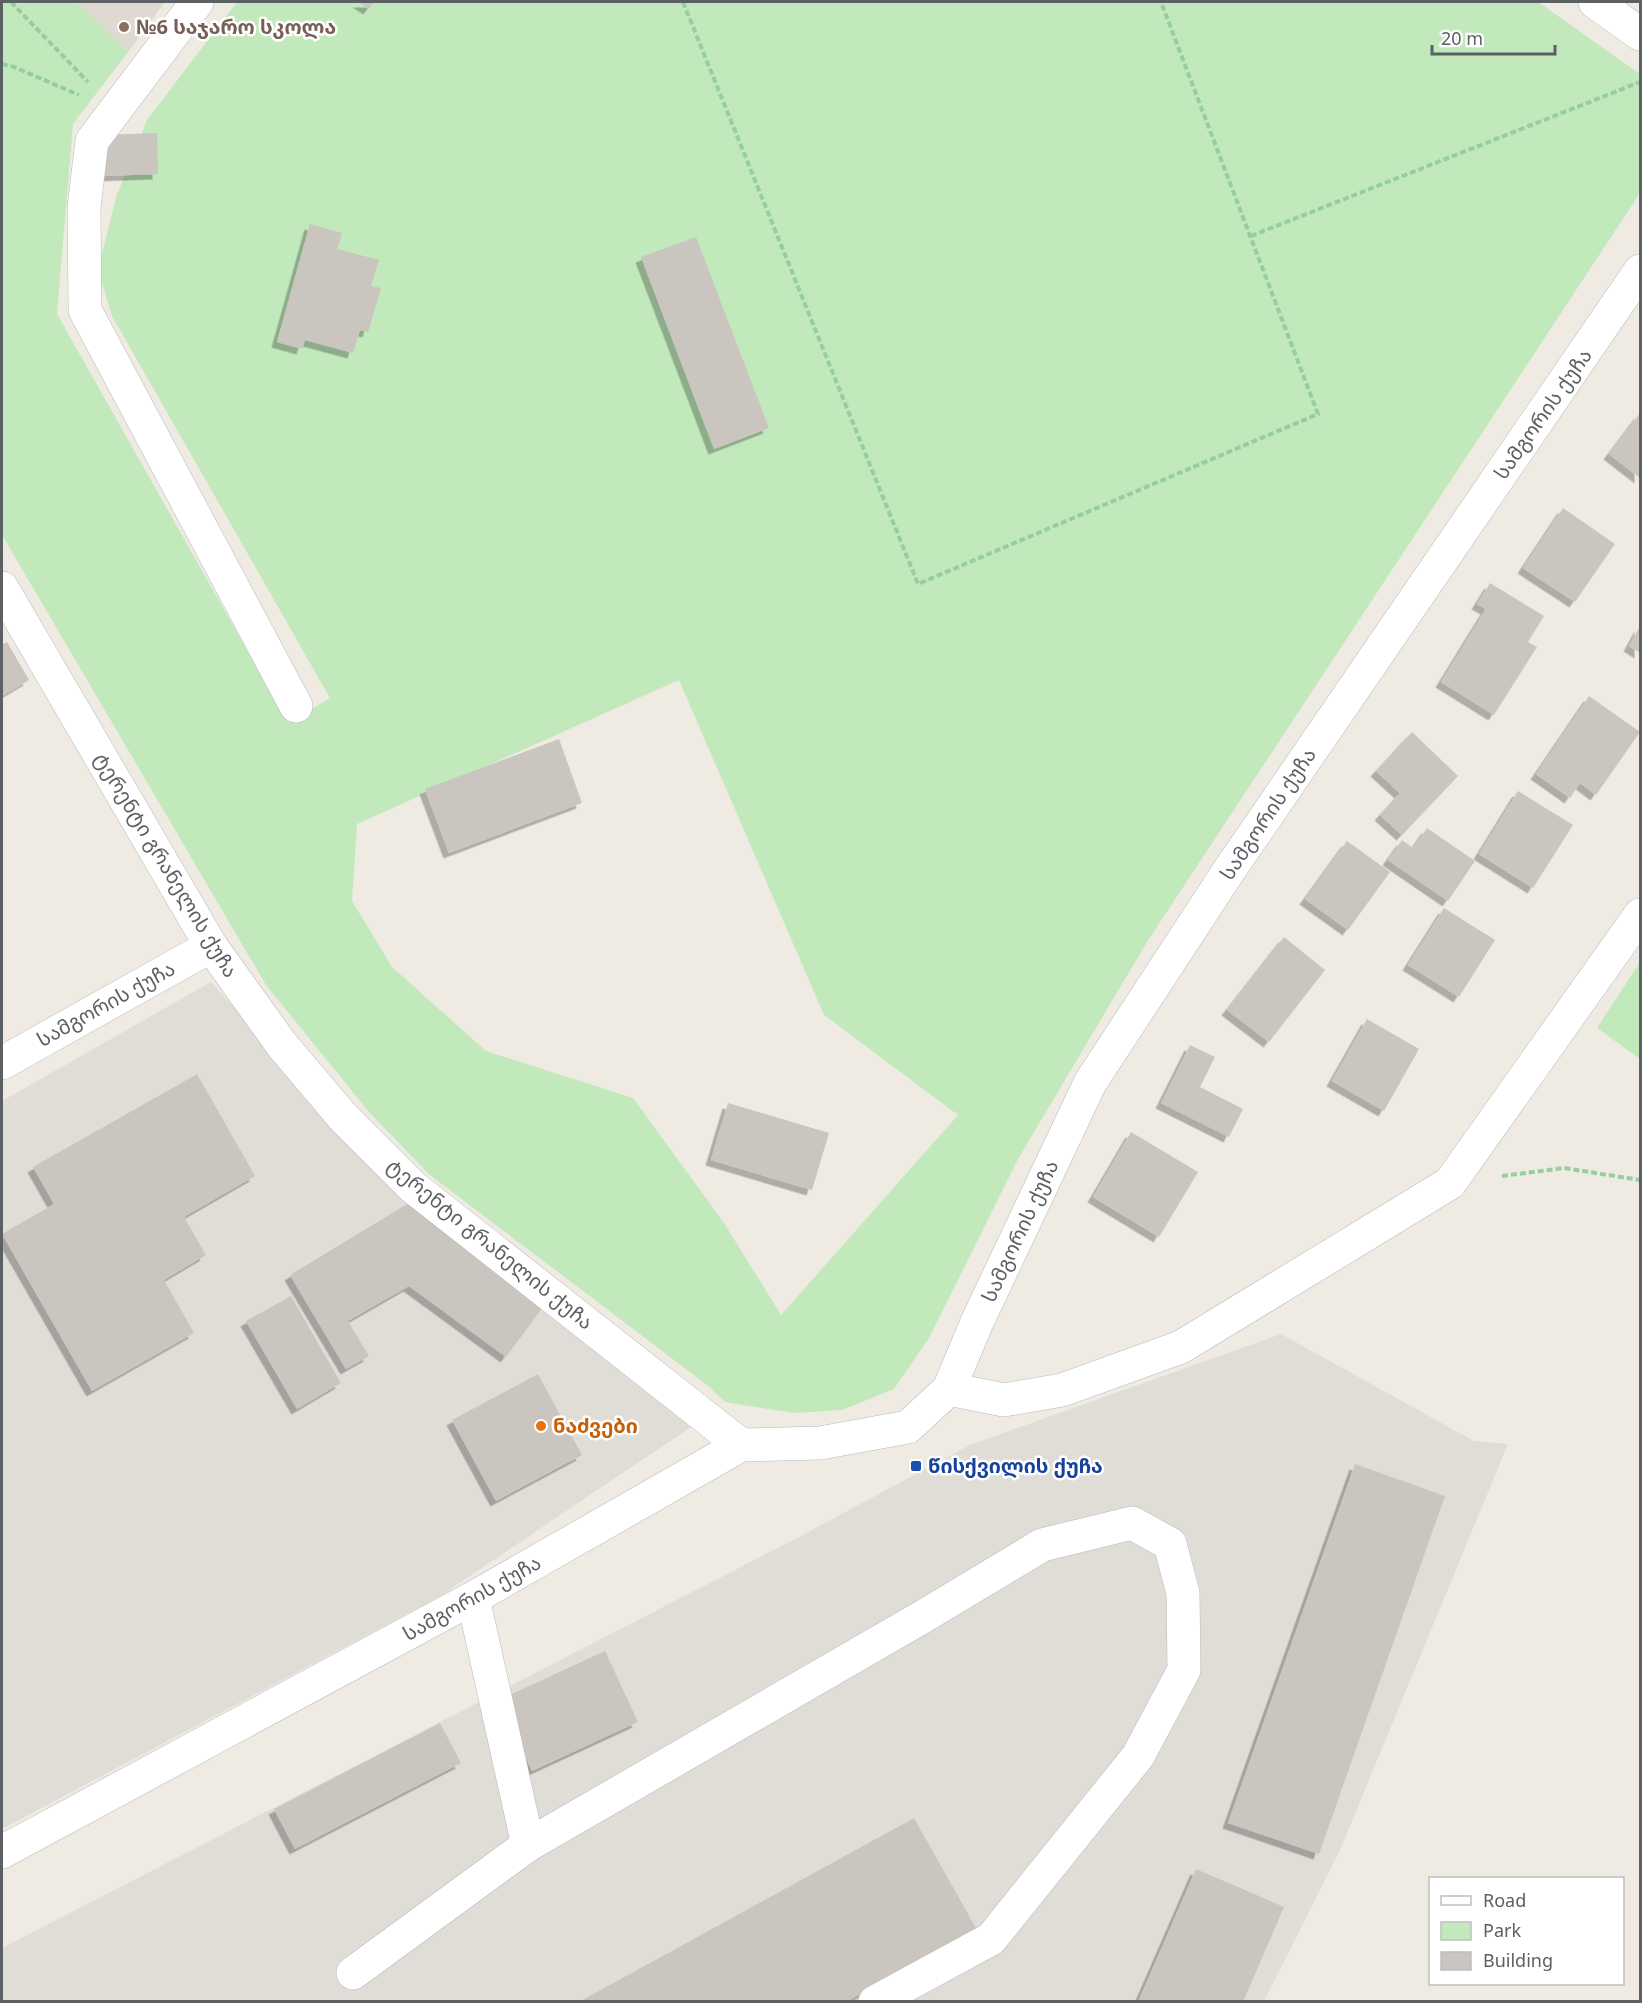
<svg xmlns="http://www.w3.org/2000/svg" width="1642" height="2003" viewBox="0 0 1642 2003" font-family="'Noto Sans','Noto Sans Georgian',sans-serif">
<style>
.industrial{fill:#e0ddd7}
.education{fill:#dfdad1}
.green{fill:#c1e9bc;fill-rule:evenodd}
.building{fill:#cac5bf;filter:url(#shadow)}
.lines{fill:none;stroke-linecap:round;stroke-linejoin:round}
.minor-casing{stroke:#b5babe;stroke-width:34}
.path{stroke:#96ce9f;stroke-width:4;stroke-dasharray:6 3;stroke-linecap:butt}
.minor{stroke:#fff;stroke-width:33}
.education-dot{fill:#8d6e63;stroke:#fff;stroke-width:2}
.food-dot{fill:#e8710a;stroke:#fff;stroke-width:2}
.transit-dot{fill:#1a4fb4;stroke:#fff;stroke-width:2}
.labels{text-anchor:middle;stroke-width:5;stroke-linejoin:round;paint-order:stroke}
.education-label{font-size:20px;font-weight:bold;fill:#785e54;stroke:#fff;text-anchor:start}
.street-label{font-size:20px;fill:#5b6065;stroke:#fff}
.food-label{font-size:20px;font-weight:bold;fill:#c56008;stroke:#fff;text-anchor:start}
.transit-label{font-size:20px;font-weight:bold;fill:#164399;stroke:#fff;text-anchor:start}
</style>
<defs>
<filter id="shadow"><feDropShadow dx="-5.5" dy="5.5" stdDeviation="0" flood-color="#0004"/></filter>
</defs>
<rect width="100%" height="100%" fill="#efebe2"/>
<!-- industrial -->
<g class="industrial">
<polygon points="211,982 397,1185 700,1421 440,1596 2,1829 2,1101"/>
<polygon points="1281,1334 1474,1441 1508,1444 1340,1850 1264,2001 2,2002 2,1948 799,1537 970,1445"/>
</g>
<!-- education -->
<polygon class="education" points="76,2 165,2 128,52"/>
<!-- green -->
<g class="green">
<path d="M 2,2 L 76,2 L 128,52 L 73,124 L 57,314 L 288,723 L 330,698 L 112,316 L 98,270 L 116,197 L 147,120 L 237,2 L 1538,2 L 1640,74 L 1640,193 L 1147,942 L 1018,1159 L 929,1338 L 894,1389 L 842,1410 L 794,1413 L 725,1402 L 707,1385 L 430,1175 L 369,1112 L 266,985 L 2,535 ZM 679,680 L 824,1015 L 958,1115 L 781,1315 L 724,1223 L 633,1098 L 486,1051 L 392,967 L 352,901 L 357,824 Z"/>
<polygon points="1640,962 1640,1059 1597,1028"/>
</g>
<!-- building -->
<g class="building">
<polygon points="358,2 374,2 369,9"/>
<polygon points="157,133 158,174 102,176 101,135"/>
<polygon points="310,224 342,233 337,249 379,260 371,286 381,288 368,332 360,330 353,353 305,340 302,349 277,342"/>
<polygon points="696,237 769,428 714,449 641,257"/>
<polygon points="1640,413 1640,478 1609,454"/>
<polygon points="1563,508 1615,544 1575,602 1523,568"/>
<polygon points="1490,583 1544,616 1528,642 1537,647 1494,715 1441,682 1486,609 1477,604"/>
<polygon points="1640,626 1640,653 1629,646"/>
<polygon points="7,642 29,680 2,696 2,645"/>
<polygon points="1589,696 1640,732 1596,795 1580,783 1570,798 1536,774"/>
<polygon points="1412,732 1458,776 1402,835 1380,815 1400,793 1376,771"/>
<polygon points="559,739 582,803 449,853 425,789"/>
<polygon points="1518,791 1573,825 1533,888 1479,854"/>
<polygon points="1427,828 1475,861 1448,901 1388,860 1402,840 1413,848"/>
<polygon points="1347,841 1390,872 1348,930 1305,899"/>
<polygon points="1444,908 1495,940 1459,997 1408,965"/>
<polygon points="1284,937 1325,970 1269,1042 1227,1010"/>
<polygon points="1367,1019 1419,1049 1384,1111 1332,1081"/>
<polygon points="1190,1045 1215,1057 1200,1087 1243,1109 1229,1137 1161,1103"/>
<polygon points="197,1074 255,1176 184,1217 206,1255 164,1280 194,1333 92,1391 2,1234 54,1204 33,1167"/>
<polygon points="728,1103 829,1133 812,1190 711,1160"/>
<polygon points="1131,1132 1198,1172 1159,1237 1093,1197"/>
<polygon points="409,1203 546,1303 506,1357 409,1286 348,1321 369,1356 346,1369 290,1275"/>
<polygon points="291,1296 341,1383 297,1409 246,1321"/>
<polygon points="538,1374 582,1455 496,1501 452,1420"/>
<polygon points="1355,1464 1445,1496 1319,1854 1228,1823"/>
<polygon points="605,1651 638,1722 532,1771 499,1700"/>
<polygon points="440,1723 461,1763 295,1849 274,1809"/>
<polygon points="914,1818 977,1930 846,2002 579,2002"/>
<polygon points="1196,1869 1284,1907 1243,2002 1138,2002"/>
</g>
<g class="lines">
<!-- minor casing -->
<g class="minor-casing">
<g id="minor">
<polyline points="197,2 92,141 84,207 85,310 296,706"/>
<polyline points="1595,2 1640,34"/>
<polyline points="2,588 211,946 282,1045 343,1117 413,1187 741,1445"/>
<polyline points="2,1063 211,946"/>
<polyline points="949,1389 1004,1400 1062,1390 1181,1347 1450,1183 1640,915"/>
<polyline points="473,1598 528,1845 924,1616 1042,1545 1132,1523 1170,1544 1183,1593 1184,1670 1138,1756 991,1939 875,2002"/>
<polyline points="2,1852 473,1598 741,1445 820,1443 908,1427 949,1389 977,1322 1090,1083 1228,872 1640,271"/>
<polyline points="353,1973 528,1845"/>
</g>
</g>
<!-- path -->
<g class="path">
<polyline points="11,2 88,82"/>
<polyline points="683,2 918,584 1318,414 1161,2"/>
<polyline points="2,64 14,67 79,95"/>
<polyline points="1251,236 1640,82"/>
<polyline points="1502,1176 1564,1168 1640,1180"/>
</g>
<!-- minor -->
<use href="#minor" class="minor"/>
</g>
<!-- markers -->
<circle class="education-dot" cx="124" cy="27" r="6"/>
<circle class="food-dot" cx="541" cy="1426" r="6"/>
<rect class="transit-dot" x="910" y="1460" width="12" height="12" rx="3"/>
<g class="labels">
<!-- education labels -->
<g class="education-label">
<text x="136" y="34">№6 საჯარო სკოლა</text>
</g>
<!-- street labels -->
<g class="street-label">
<text transform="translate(1543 414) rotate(-55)" y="7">სამგორის ქუჩა</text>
<text transform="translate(1268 814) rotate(-56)" y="7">სამგორის ქუჩა</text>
<text transform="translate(166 865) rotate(59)" y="7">ტერენტი გრანელის ქუჩა</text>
<text transform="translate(106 1004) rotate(-29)" y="7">სამგორის ქუჩა</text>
<text transform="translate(1020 1231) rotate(-65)" y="7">სამგორის ქუჩა</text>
<text transform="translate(490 1244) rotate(39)" y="7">ტერენტი გრანელის ქუჩა</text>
<text transform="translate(472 1598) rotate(-29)" y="7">სამგორის ქუჩა</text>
</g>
<!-- food labels -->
<g class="food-label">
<text x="553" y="1433">ნაძვები</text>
</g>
<!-- transit labels -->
<g class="transit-label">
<text x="928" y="1473">წისქვილის ქუჩა</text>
</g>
</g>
<!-- border -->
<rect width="1642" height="2003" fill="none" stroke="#5b6065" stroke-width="6"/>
<!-- legend -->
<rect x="1429" y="1877" width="195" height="108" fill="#ffffff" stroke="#bdbfc1" stroke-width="1.5"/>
<rect x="1441" y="1896" width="30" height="9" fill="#ffffff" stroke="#bdbfc1" stroke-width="1.5"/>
<text x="1483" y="1907" font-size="18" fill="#5b6065">Road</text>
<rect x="1441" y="1922" width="30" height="18" fill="#c1e9bc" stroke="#bdbfc1" stroke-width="1.5"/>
<text x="1483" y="1937" font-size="18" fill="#5b6065">Park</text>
<rect x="1441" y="1952" width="30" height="18" fill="#cac5bf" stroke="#bdbfc1" stroke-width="1.5"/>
<text x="1483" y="1967" font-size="18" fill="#5b6065">Building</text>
<!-- scale -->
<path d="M1432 45v9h123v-9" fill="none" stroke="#5b6065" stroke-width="3"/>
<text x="1441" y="45" font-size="18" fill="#5b6065" stroke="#ffffff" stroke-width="4.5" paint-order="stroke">20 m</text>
</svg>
